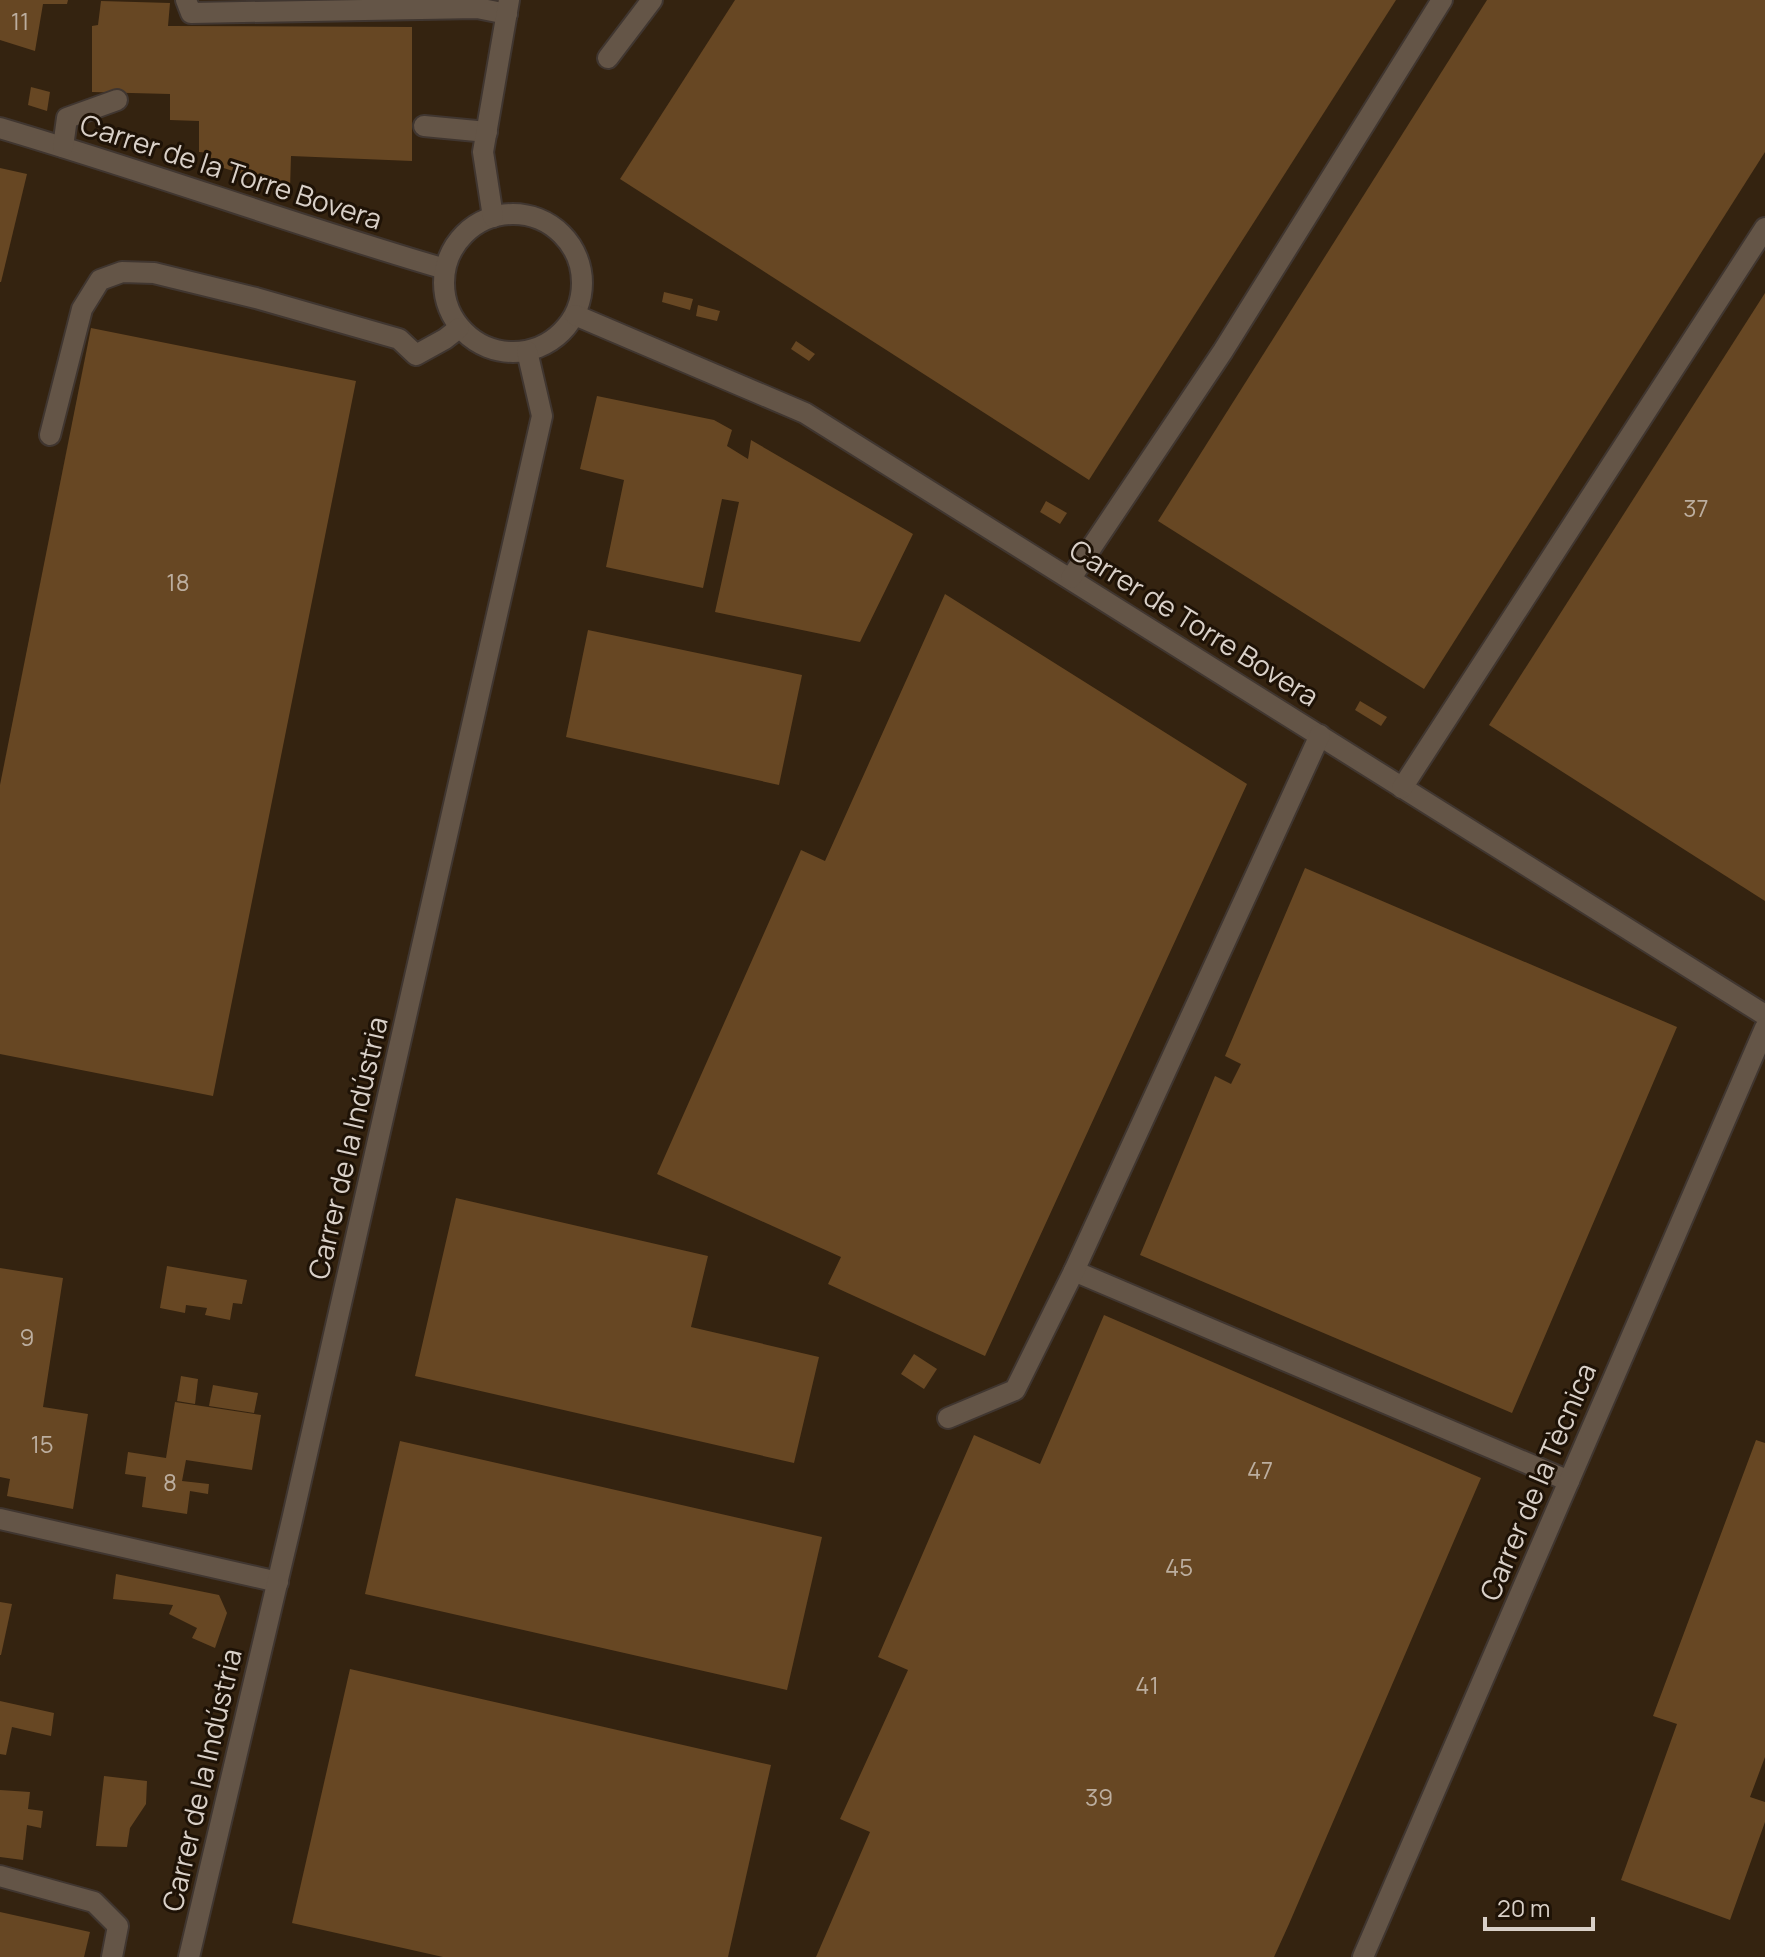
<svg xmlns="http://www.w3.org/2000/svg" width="1765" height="1957" viewBox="0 0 1765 1957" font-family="Manrope,sans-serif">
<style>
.built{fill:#342310}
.building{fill:#674723}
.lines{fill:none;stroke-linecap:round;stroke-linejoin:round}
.minor-casing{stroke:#403630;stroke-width:24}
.minor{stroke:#645547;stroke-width:20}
.labels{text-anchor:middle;stroke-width:6;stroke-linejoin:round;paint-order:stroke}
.number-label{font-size:24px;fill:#bcae9f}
.street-label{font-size:28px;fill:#d9d0c8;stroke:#1e1206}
</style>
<rect width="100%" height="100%" fill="#281c0f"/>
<!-- built -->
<rect class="built" x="0" y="0" width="1765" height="1957"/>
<!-- building -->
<g class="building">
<polygon points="0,0 68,0 67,4 43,4 35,51 0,40"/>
<polygon points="735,0 1396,0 1089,480 620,179"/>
<polygon points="1487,0 1765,0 1765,152 1424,689 1158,521"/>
<polygon points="101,1 170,3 168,26 412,27 412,161 291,156 290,189 211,164 211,153 199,152 199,121 170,120 170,94 92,92 92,26 98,25"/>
<polygon points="31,87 50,92 47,111 28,105"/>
<polygon points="0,168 27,174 1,282 0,282"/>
<polygon points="664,292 693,299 690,310 662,302"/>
<polygon points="1765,293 1765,901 1489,725"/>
<polygon points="698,305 720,311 717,321 696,316"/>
<polygon points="91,328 356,381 213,1096 0,1054 0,785"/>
<polygon points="796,341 815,354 809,361 791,349"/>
<polygon points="597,396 714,420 732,430 727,446 748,459 751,440 913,534 860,642 715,612 739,502 722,499 703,588 606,567 624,480 580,469"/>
<polygon points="1046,501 1067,513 1060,524 1040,512"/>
<polygon points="945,594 1247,784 985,1356 828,1284 841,1257 657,1174 801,850 825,861"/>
<polygon points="588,630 802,675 779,785 566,737"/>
<polygon points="1360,701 1387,717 1381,726 1355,710"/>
<polygon points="1305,868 1677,1027 1512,1413 1140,1255 1215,1076 1231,1084 1241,1064 1225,1056"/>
<polygon points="456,1198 708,1256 691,1327 819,1357 794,1463 415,1376"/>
<polygon points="167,1266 247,1280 242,1304 233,1303 230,1320 205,1315 207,1308 186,1305 185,1313 160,1308"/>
<polygon points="0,1268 63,1278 43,1407 88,1414 73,1509 7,1496 10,1479 0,1477"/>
<polygon points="1104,1315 1481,1478 1289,1924 1274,1957 816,1957 870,1832 840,1819 908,1670 878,1657 974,1435 1040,1464"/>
<polygon points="914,1354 937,1369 924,1389 901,1374"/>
<polygon points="181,1376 198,1379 195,1404 177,1401"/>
<polygon points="213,1385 258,1393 254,1413 209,1406"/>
<polygon points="175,1402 261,1415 252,1470 186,1460 182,1481 209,1484 208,1494 190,1491 187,1514 142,1507 146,1477 125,1474 128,1452 166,1458"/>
<polygon points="1756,1440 1765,1443 1765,1757 1750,1797 1765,1802 1765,1822 1730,1920 1621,1880 1677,1724 1653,1716"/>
<polygon points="400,1441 822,1537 787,1690 365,1594"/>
<polygon points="116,1574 219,1595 227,1613 215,1648 192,1638 197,1628 169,1614 173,1605 113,1599"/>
<polygon points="0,1602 12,1604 1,1655 0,1655"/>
<polygon points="350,1669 771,1765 728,1957 443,1957 292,1923"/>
<polygon points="0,1701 54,1713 51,1736 12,1727 6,1755 0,1754"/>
<polygon points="104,1776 147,1781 146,1804 130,1828 127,1847 96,1846"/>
<polygon points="0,1790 30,1792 28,1809 43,1811 41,1828 27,1825 23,1860 0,1857"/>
<polygon points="0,1912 90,1932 84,1957 0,1957"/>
</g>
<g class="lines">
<!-- minor casing -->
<g class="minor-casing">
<g id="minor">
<polyline points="186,0 191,13 477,8 507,14"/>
<polyline points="608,58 652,0"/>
<polyline points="424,126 487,132"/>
<path d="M 0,128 C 149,172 295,225 445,269"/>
<polyline points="63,147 67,118 117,100"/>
<circle cx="513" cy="283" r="69"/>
<polyline points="493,217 483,152 509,0"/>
<polyline points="575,315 805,413 1765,1015"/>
<polyline points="50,435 82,309 100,280 122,272 154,273 256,298 399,339 416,355 445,339 459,328"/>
<polyline points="1071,578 1223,351 1442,0"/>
<polyline points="1402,788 1765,228"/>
<polyline points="1074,1271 1569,1481"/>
<polyline points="948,1418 1015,1390 1074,1271 1320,735"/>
<polyline points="0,1519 278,1582"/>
<polyline points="0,1876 94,1902 118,1926 112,1957"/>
<polyline points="189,1957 292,1520 542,416 527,351"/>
<polyline points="1363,1957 1765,1028"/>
</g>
</g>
<!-- minor -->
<use href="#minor" class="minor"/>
</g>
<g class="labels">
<!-- number labels -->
<g class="number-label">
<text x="20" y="30">11</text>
<text x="1696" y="517">37</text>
<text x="178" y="591">18</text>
<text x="27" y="1346">9</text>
<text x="42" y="1453">15</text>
<text x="1260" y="1479">47</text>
<text x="170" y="1491">8</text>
<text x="1179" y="1576">45</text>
<text x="1147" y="1694">41</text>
<text x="1099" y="1806">39</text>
</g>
<!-- street labels -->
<g class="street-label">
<text transform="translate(231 172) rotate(18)" y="10">Carrer de la Torre Bovera</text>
<text transform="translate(1194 623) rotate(32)" y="10">Carrer de Torre Bovera</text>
<text transform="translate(348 1148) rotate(-77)" y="10">Carrer de la Indústria</text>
<text transform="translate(1538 1482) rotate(-67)" y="10">Carrer de la Tècnica</text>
<text transform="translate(202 1780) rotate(-77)" y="10">Carrer de la Indústria</text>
</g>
</g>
<!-- scale -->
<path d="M1485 1917v12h108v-12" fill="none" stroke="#d9d0c8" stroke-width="4"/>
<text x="1497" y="1917" font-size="24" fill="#d9d0c8" stroke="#1e1206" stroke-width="6" paint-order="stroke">20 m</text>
</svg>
